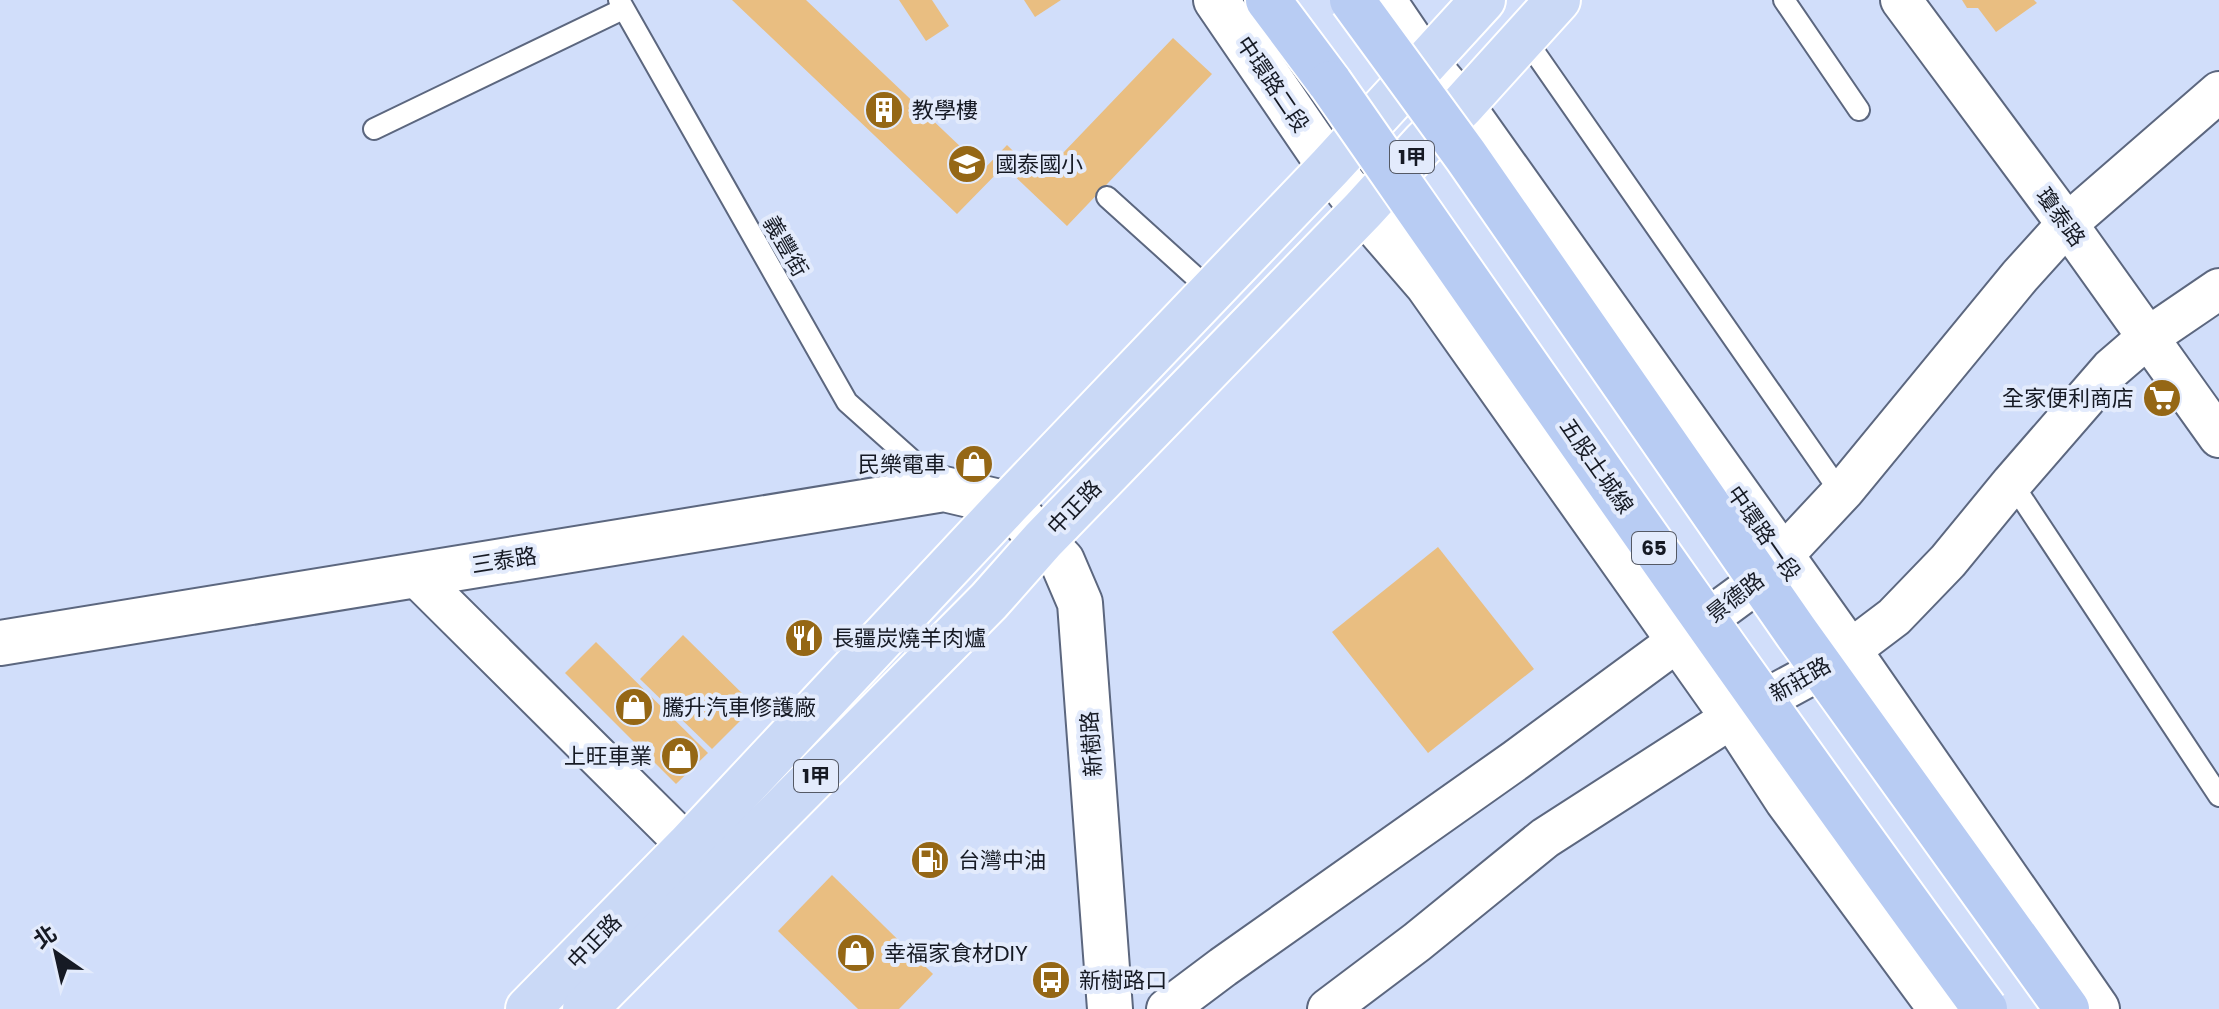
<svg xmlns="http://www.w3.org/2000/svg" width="2219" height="1009" viewBox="0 0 2219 1009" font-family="Poppins,'Noto Sans TC',sans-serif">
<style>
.building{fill:#e9be81}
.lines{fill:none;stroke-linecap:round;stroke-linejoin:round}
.service-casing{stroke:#5c677f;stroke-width:24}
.minor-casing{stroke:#5c677f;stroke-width:44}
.tertiary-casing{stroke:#5c677f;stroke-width:48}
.secondary-casing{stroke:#5c677f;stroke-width:48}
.primary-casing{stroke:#fff;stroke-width:48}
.trunk-casing{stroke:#fff;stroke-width:48}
.service{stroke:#fff;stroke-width:20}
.minor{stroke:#fff;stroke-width:40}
.tertiary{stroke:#fff;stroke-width:44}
.secondary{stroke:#fff;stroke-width:44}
.primary{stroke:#cad9f6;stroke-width:44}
.trunk{stroke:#b8ccf3;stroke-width:44}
.trunk-bridge-casing{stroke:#fff;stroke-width:48;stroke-linecap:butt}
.trunk-bridge{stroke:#b8ccf3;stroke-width:44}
.labels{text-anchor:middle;stroke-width:8;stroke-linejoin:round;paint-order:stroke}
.shield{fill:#e3ebfc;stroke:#545965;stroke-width:2}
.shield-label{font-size:20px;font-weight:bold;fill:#161a24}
.street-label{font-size:22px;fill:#161a24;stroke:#e3ebfc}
.poi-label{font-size:22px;fill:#161a24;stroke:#e3ebfc;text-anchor:start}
</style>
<rect width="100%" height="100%" fill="#d1defa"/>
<!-- building -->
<g class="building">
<polygon points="732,0 806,0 984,169 1007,145 1040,177 1173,38 1212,74 1067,226 1004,166 957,214"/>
<polygon points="899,0 932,0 949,26 926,41"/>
<polygon points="1024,0 1061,0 1035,17"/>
<polygon points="1962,0 2034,0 2037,3 1996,32 1978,8 1967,8"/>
<polygon points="1438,547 1534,669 1428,753 1332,632"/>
<polygon points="683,635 755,706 712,749 640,679"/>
<polygon points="596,642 708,753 676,784 565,673"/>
<polygon points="832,875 933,974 899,1009 858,1009 778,931"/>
</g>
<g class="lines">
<!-- service casing -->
<g class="service-casing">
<g id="service">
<polyline points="619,0 847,402 941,486"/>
<polyline points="1784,0 1859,110"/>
<polyline points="1524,37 1841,493"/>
<polyline points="374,129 623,9"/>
<polyline points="1107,197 1211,291"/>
<polyline points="2012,483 2219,796"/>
</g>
</g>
<!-- minor casing -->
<g class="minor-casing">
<g id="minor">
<polyline points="1901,0 2067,224 2219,437"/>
<polyline points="414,574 688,846"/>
<polyline points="1167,1009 1223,967 1516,760 1758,582 1844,490 2020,276 2067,224 2219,92"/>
<polyline points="1328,1009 1417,942 1545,838 1733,717 1805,678 1849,651 1894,617 1948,561 2012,483 2111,369 2147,338 2219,289"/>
</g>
</g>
<!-- tertiary casing -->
<g class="tertiary-casing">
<g id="tertiary">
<polyline points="1216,0 1330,167 1363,210 1427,284 1733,717 1787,800 1941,1009"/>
<polyline points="1383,0 1425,62 1462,106 1849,651 2097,1009"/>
<polyline points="0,643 944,489 1008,504"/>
</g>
</g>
<!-- secondary casing -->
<g class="secondary-casing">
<polyline id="secondary" points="1008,504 1062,561 1080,603 1110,1009"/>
</g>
<!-- primary casing -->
<g class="primary-casing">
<g id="primary">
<polyline points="528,1009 688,846 1008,504 1330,167 1483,0"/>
<polyline points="585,1009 989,601 1043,540 1363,210 1424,143 1462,106 1558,0"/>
</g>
</g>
<!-- trunk casing -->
<g class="trunk-casing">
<polyline id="trunk" points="1268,0 1330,83"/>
</g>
<!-- service -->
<use href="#service" class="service"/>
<!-- minor -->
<use href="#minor" class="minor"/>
<!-- tertiary -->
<use href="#tertiary" class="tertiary"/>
<!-- secondary -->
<use href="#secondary" class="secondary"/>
<!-- primary -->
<use href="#primary" class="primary"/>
<!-- trunk -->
<use href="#trunk" class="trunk"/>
<!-- trunk-bridge casing -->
<g class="trunk-bridge-casing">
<g id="trunk-bridge">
<polyline points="1352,0 1466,156 1796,632 2067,1009"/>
<path d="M 1330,83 C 1546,393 1761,704 1985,1009"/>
</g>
</g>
<!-- trunk-bridge -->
<use href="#trunk-bridge" class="trunk-bridge"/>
</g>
<!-- icons -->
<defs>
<g id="building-disc" transform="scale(2)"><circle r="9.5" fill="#956715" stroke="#e3ebfc"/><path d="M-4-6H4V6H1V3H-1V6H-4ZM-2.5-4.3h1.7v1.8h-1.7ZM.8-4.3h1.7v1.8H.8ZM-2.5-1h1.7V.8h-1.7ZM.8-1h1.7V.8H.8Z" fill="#fff"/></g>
<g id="school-disc" transform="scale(2)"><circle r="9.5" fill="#956715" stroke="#e3ebfc"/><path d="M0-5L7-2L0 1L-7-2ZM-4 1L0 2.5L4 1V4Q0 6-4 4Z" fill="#fff"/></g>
<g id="supermarket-disc" transform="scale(2)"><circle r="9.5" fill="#956715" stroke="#e3ebfc"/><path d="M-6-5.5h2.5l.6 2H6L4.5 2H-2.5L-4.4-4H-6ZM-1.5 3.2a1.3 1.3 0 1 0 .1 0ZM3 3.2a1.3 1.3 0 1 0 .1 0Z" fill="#fff"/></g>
<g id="shop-disc" transform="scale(2)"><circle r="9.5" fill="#956715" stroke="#e3ebfc"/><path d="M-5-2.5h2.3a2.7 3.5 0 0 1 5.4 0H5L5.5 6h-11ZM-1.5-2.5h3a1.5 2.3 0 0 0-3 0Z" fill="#fff"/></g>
<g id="restaurant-disc" transform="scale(2)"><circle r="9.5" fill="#956715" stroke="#e3ebfc"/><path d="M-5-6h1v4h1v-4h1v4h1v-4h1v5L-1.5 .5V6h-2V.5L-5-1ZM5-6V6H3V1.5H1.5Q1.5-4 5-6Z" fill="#fff"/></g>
<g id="fuel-disc" transform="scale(2)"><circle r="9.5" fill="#956715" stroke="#e3ebfc"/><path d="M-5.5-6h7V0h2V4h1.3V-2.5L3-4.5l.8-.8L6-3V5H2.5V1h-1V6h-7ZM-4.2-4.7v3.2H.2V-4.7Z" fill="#fff"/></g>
<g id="bus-disc" transform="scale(2)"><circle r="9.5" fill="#956715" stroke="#e3ebfc"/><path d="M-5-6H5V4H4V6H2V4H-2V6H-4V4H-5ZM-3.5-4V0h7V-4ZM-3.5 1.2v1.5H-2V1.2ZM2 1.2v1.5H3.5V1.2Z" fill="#fff"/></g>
</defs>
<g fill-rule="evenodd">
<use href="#building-disc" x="884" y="110"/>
<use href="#school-disc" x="967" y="164"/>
<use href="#supermarket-disc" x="2162" y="398"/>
<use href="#shop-disc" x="974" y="464"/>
<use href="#restaurant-disc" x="804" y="638"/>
<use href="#shop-disc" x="634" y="707"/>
<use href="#shop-disc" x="680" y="756"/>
<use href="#fuel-disc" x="930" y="860"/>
<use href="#shop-disc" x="856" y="953"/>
<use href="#bus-disc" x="1051" y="980"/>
</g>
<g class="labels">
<!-- shield labels -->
<g class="shield">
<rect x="1390" y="141" width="44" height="32" rx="6"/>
<rect x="1632" y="532" width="44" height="32" rx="6"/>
<rect x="794" y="760" width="44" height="32" rx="6"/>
</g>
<g class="shield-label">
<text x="1412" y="164">1甲</text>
<text x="1654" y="555">65</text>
<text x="816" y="783">1甲</text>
</g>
<!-- street labels -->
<g class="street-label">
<text transform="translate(1273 84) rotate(56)" y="8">中環路二段</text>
<text transform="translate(2061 217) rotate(54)" y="8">瓊泰路</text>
<text transform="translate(786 246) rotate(60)" y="8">義豐街</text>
<text transform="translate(1597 466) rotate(55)" y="8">五股土城線</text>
<text transform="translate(1074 507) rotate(-46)" y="8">中正路</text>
<text transform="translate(1764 533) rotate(55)" y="8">中環路一段</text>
<text transform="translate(504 560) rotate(-9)" y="8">三泰路</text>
<text transform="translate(1735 597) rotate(-38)" y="8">景德路</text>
<text transform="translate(1800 679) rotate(-30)" y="8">新莊路</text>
<text transform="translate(1091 744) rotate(-94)" y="8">新樹路</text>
<text transform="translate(594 941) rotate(-46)" y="8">中正路</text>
</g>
<!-- poi labels -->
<g class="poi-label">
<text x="912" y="118">教學樓</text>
<text x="995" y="172">國泰國小</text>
<text x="2134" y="406" text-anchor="end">全家便利商店</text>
<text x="946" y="472" text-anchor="end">民樂電車</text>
<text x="832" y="646">長疆炭燒羊肉爐</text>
<text x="662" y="715">騰升汽車修護廠</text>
<text x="652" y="764" text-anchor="end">上旺車業</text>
<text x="958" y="868">台灣中油</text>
<text x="884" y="961">幸福家食材DIY</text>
<text x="1079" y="988">新樹路口</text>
</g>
</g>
<!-- north arrow -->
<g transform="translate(56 953) rotate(326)" stroke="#e3ebfc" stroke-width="6" paint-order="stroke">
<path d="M0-6L14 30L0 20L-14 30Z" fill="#161a24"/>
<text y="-12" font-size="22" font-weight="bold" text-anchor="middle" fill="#161a24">北</text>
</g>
</svg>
